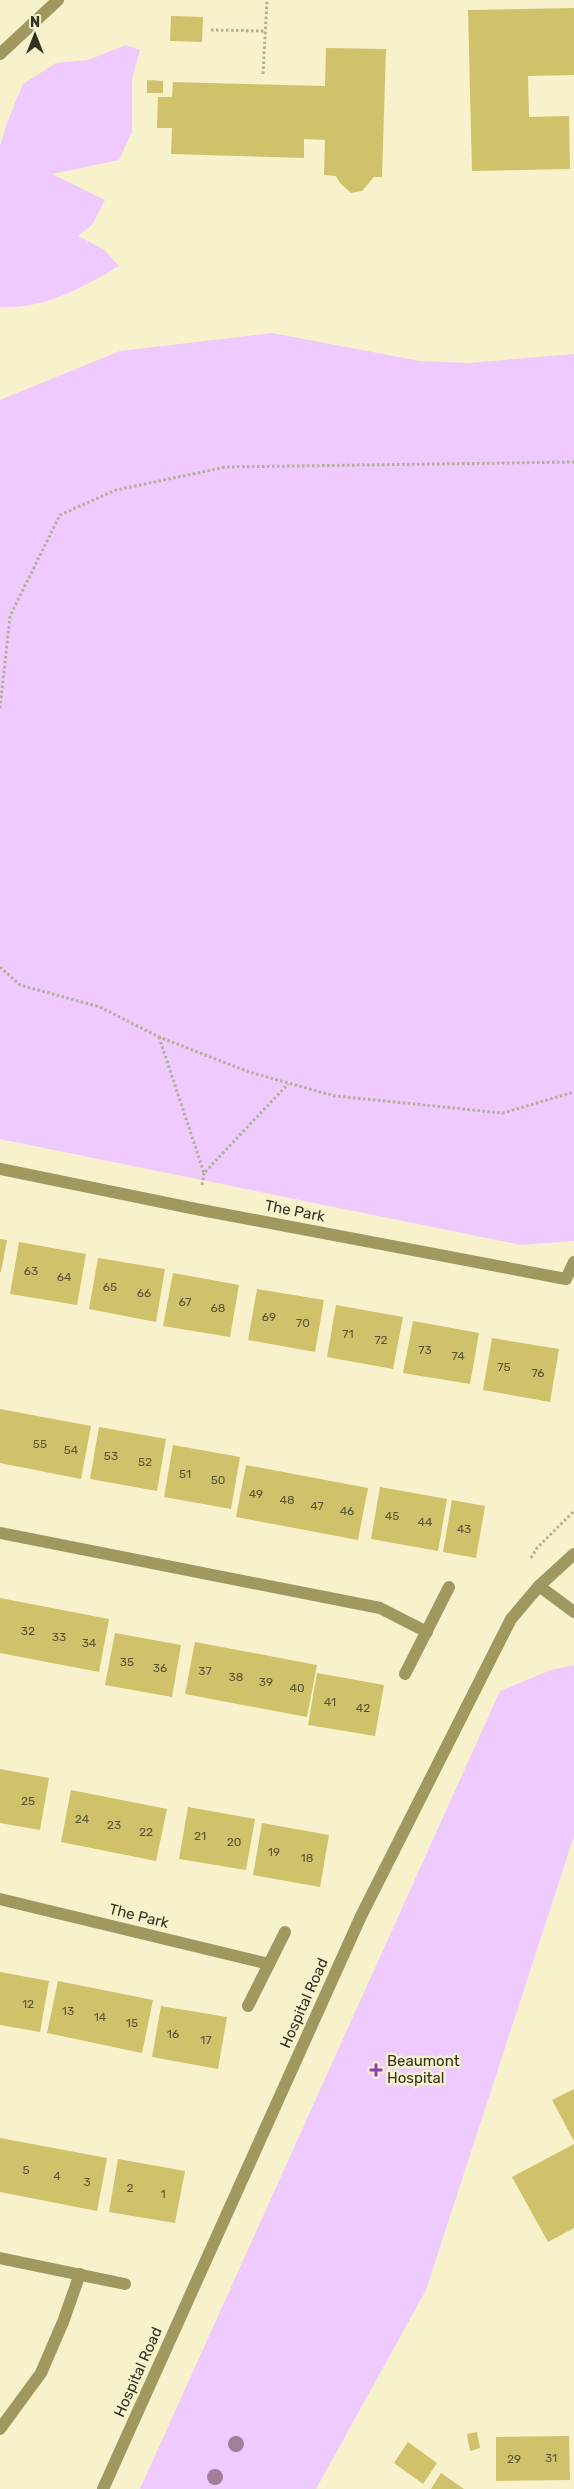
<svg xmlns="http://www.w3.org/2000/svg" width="574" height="2489" viewBox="0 0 574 2489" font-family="Rubik,sans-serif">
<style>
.green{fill:#efcafe}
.building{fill:#d0c26a}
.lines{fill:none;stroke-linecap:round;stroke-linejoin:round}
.path{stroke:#b4af92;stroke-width:3;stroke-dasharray:2.5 2.5;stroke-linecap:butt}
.minor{stroke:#a1985f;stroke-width:12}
.tree{fill:#a27e9a}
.poi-dot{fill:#913faf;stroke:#f7f1cc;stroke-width:2}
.labels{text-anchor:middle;stroke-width:5;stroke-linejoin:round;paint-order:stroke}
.number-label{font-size:12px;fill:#5b5535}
.street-label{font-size:15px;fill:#343123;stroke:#f7f1cc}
.poi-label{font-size:15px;fill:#343123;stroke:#f7f1cc;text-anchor:start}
</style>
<rect width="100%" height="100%" fill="#f7f1cc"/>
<!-- green -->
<g class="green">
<path d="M 126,45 L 140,50 L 132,79 L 132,132 L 119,160 L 52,174 L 105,200 L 92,225 L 78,236 L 103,249 L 119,266 C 84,287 42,310 0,307 L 0,146 L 7,123 L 23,84 L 56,63 L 88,60 Z"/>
<polygon points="272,333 420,361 468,363 574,354 574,1241 521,1245 0,1139 0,400 120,351"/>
<polygon points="574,1665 574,1836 426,2290 316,2489 140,2489 500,1691 551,1670"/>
</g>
<!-- building -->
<g class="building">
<polygon points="574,8 574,75 528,76 529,117 569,116 570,169 472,171 468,10"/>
<polygon points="171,16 203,17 202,42 170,41"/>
<polygon points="326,48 386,49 382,177 374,177 362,191 351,193 340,183 336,176 324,175 325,140 304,139 304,158 171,154 172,128 157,128 158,97 172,97 173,82 325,86"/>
<polygon points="147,80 163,81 163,93 147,93"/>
<polygon points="0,1239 7,1240 1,1272 0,1272"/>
<polygon points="19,1242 86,1254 77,1305 10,1294"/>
<polygon points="98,1258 165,1269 156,1322 89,1309"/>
<polygon points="173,1273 239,1285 230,1337 163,1326"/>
<polygon points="257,1289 324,1300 315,1352 248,1340"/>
<polygon points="336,1305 403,1317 393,1369 327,1357"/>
<polygon points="413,1321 479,1333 470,1384 403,1373"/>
<polygon points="492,1338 559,1349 550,1402 483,1390"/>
<polygon points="0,1409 91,1426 81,1479 0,1463"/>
<polygon points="99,1427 166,1439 157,1491 90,1479"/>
<polygon points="173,1445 240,1457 231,1509 164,1497"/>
<polygon points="246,1465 368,1488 358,1540 236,1517"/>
<polygon points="380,1487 447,1499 438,1551 371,1539"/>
<polygon points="452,1500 485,1506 476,1558 443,1552"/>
<polygon points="0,1598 109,1619 99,1672 0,1653"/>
<polygon points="115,1633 181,1645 172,1697 105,1685"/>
<polygon points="195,1642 317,1665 307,1717 185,1694"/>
<polygon points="317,1673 384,1685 375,1736 308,1725"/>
<polygon points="0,1769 49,1778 40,1830 0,1823"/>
<polygon points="71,1790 167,1809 156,1861 61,1842"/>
<polygon points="188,1807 255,1819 246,1870 179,1859"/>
<polygon points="262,1823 329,1835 320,1887 253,1875"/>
<polygon points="0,1972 49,1981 40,2032 0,2025"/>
<polygon points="58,1981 153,2000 142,2053 47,2033"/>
<polygon points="161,2006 227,2017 218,2069 152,2057"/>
<polygon points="574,2089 574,2141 552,2100"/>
<polygon points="0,2138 107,2158 97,2211 0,2192"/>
<polygon points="574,2144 574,2228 548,2242 512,2177"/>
<polygon points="118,2159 185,2171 175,2223 109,2212"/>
<polygon points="477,2432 480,2448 470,2451 467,2434"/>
<polygon points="569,2436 570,2480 496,2481 496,2437"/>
<polygon points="408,2442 437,2463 423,2484 394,2463"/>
<polygon points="441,2473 464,2489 431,2489"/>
</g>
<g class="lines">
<!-- path -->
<g class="path">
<polyline points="211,30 265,31"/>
<polyline points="263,74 267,0"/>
<polyline points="0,708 10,616 60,515 116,490 226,467 574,462"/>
<polyline points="0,967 20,985 100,1007 159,1037 249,1072 335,1096 503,1113 574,1092"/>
<polyline points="159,1037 204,1173 288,1084"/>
<polyline points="202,1185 204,1173"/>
<polyline points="531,1558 537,1548 574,1511"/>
</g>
<!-- minor -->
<g class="minor">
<polyline points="0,54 58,0"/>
<polyline points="0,1169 196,1209 566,1279 574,1262"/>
<polyline points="0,1533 380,1608 427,1632"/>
<polyline points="539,1586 574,1612"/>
<polyline points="405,1674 449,1587"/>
<polyline points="0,1899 269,1964"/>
<polyline points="248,2006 285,1932"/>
<polyline points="0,2258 125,2284"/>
<polyline points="0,2429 41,2373 63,2322 80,2274"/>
<polyline points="103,2489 361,1916 511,1619 539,1586 574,1554"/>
</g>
</g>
<!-- trees -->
<g class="tree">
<circle cx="236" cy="2444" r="8"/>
<circle cx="215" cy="2477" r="8"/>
</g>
<!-- markers -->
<path class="poi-dot" d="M373.5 2062.5h5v5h5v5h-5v5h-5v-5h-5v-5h5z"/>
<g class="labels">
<!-- number labels -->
<g class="number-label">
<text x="31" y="1275">63</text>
<text x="64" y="1281">64</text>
<text x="110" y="1291">65</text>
<text x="144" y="1297">66</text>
<text x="185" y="1306">67</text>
<text x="218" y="1312">68</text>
<text x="269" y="1321">69</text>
<text x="303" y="1327">70</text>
<text x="348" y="1338">71</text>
<text x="381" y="1344">72</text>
<text x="425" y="1354">73</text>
<text x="458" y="1360">74</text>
<text x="504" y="1371">75</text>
<text x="538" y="1377">76</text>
<text x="40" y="1448">55</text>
<text x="71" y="1454">54</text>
<text x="111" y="1460">53</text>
<text x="145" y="1466">52</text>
<text x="185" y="1478">51</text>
<text x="218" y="1484">50</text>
<text x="256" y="1498">49</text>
<text x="287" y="1504">48</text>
<text x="317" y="1510">47</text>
<text x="347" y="1515">46</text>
<text x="392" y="1520">45</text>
<text x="425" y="1526">44</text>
<text x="464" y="1533">43</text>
<text x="28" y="1635">32</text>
<text x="59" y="1641">33</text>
<text x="89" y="1647">34</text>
<text x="127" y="1666">35</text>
<text x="160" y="1672">36</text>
<text x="205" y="1675">37</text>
<text x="236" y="1681">38</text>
<text x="266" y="1686">39</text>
<text x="297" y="1692">40</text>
<text x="330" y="1706">41</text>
<text x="363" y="1712">42</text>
<text x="28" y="1805">25</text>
<text x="82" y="1823">24</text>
<text x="114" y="1829">23</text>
<text x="146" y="1836">22</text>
<text x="200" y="1840">21</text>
<text x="234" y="1846">20</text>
<text x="274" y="1856">19</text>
<text x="307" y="1862">18</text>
<text x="28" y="2008">12</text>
<text x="68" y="2015">13</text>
<text x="100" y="2021">14</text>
<text x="132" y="2027">15</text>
<text x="173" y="2038">16</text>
<text x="206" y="2044">17</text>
<text x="26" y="2174">5</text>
<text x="57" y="2180">4</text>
<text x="87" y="2186">3</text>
<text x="130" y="2192">2</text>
<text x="163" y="2198">1</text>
<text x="551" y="2462">31</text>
<text x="514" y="2463">29</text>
</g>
<!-- street labels -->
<g class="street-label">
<text transform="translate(295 1211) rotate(11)" y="5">The Park</text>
<text transform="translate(139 1916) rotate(14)" y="5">The Park</text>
<text transform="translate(304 2003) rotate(-66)" y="5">Hospital Road</text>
<text transform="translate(138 2372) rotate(-66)" y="5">Hospital Road</text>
</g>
<!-- poi labels -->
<g class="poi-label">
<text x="387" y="2066">Beaumont<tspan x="387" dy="17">Hospital</tspan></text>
</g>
</g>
<!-- north arrow -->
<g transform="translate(35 35)" stroke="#f7f1cc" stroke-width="4" paint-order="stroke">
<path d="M0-4L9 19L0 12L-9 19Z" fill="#343123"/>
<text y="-8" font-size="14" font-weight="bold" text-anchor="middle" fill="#343123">N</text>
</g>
</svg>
